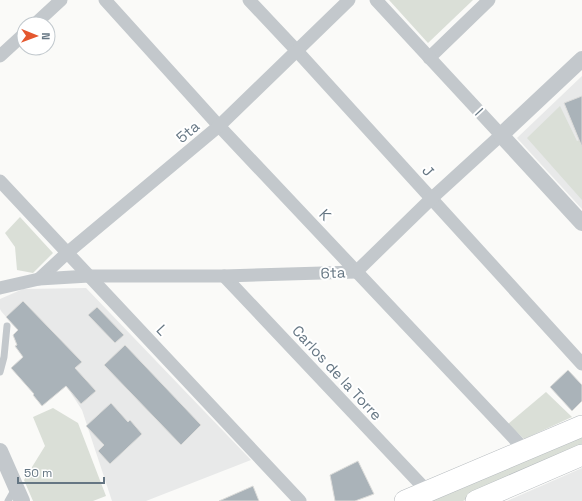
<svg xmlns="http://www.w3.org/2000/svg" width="582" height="501" viewBox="0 0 582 501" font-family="'Space Grotesk',sans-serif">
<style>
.built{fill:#e8e9e9}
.green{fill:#dadfd7}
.building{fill:#aab3b9;stroke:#dcdcda}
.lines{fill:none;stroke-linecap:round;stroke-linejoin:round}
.primary-casing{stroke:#b5babe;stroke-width:22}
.service{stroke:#c3c8cc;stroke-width:7}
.minor{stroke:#c3c8cc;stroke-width:13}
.tertiary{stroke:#c3c8cc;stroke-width:16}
.primary{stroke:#fff;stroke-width:21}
.labels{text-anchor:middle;stroke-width:4;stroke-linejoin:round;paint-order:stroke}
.street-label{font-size:15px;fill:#657683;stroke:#fff}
</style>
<rect width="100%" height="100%" fill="#fafaf8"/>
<!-- built -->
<g class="built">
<polygon points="582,76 582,209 517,138"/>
<polygon points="86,288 251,460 146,501 112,501 82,410 67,387 1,311 0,309 0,299 23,289"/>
<polygon points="582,468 582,501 507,501"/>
</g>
<!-- green -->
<g class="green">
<polygon points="389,0 473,0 428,43"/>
<polygon points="560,106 577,141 582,139 582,200 527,138"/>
<polygon points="20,217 53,253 33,273 17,270 15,247 5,233"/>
<polygon points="546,392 572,417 524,439 508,424"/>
<polygon points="53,408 78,423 106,496 93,501 33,501 24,480 45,446 33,417"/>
<polygon points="582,435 582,450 463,501 429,501"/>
</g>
<!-- building -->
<g class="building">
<polygon points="582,96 582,147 564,103"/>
<polygon points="23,301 82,362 75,368 96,391 81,404 66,386 42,406 33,395 34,394 11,368 23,357 15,346 17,345 13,335 18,330 6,317"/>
<polygon points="97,307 124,335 115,343 88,315"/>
<polygon points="125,345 201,425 181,445 104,365"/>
<polygon points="568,370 582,385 582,401 572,411 550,387"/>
<polygon points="111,403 128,422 130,420 142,434 110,464 98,451 104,445 86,426"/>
<polygon points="358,461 374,494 355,501 335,501 330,475"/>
<polygon points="253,486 259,501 219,501"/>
</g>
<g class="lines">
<!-- primary casing -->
<g class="primary-casing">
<g id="primary">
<polyline points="405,501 582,426"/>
<polyline points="476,501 582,455"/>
</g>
</g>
<!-- service -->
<g class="service">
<polyline points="0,372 4,357 7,326"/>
<polyline points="8,501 16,487"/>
</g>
<!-- minor -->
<g class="minor">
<polyline points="105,0 219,126 525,450"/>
<polyline points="249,0 297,51 582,364"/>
<polyline points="35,24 61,0"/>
<polyline points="0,56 24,34"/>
<polyline points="429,58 489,0"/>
<polyline points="0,181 300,501"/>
<polyline points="224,276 427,491"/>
<polyline points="39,279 67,253 219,126 349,0"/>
<polyline points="0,288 39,279 89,276 224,276 356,272 432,198 501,135 376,0"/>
</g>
<!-- tertiary -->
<g class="tertiary">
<polyline points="582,59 501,135 582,223"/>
<polyline points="0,451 22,501"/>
</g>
<!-- primary -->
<use href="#primary" class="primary"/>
</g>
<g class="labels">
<!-- street labels -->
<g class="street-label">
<text transform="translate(479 112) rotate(47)" y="5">I</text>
<text transform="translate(188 132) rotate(-40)" y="5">5ta</text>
<text transform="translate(428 171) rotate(48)" y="5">J</text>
<text transform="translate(325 215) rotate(47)" y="5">K</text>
<text transform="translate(333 273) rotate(-2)" y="5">6ta</text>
<text transform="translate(162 330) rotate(47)" y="5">L</text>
<text transform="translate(337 373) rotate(47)" y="5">Carlos de la Torre</text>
</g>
</g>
<!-- north arrow -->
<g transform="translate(36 36) rotate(91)"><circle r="19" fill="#ffffff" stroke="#c1c8cd"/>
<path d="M0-3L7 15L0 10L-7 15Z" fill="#e4572e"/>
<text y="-6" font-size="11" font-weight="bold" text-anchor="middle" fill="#657683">N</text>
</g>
<!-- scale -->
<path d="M18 477v6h86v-6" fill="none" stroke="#657683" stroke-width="2"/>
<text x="24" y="477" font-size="12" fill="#657683" stroke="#ffffff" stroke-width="3" paint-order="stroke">50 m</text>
</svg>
